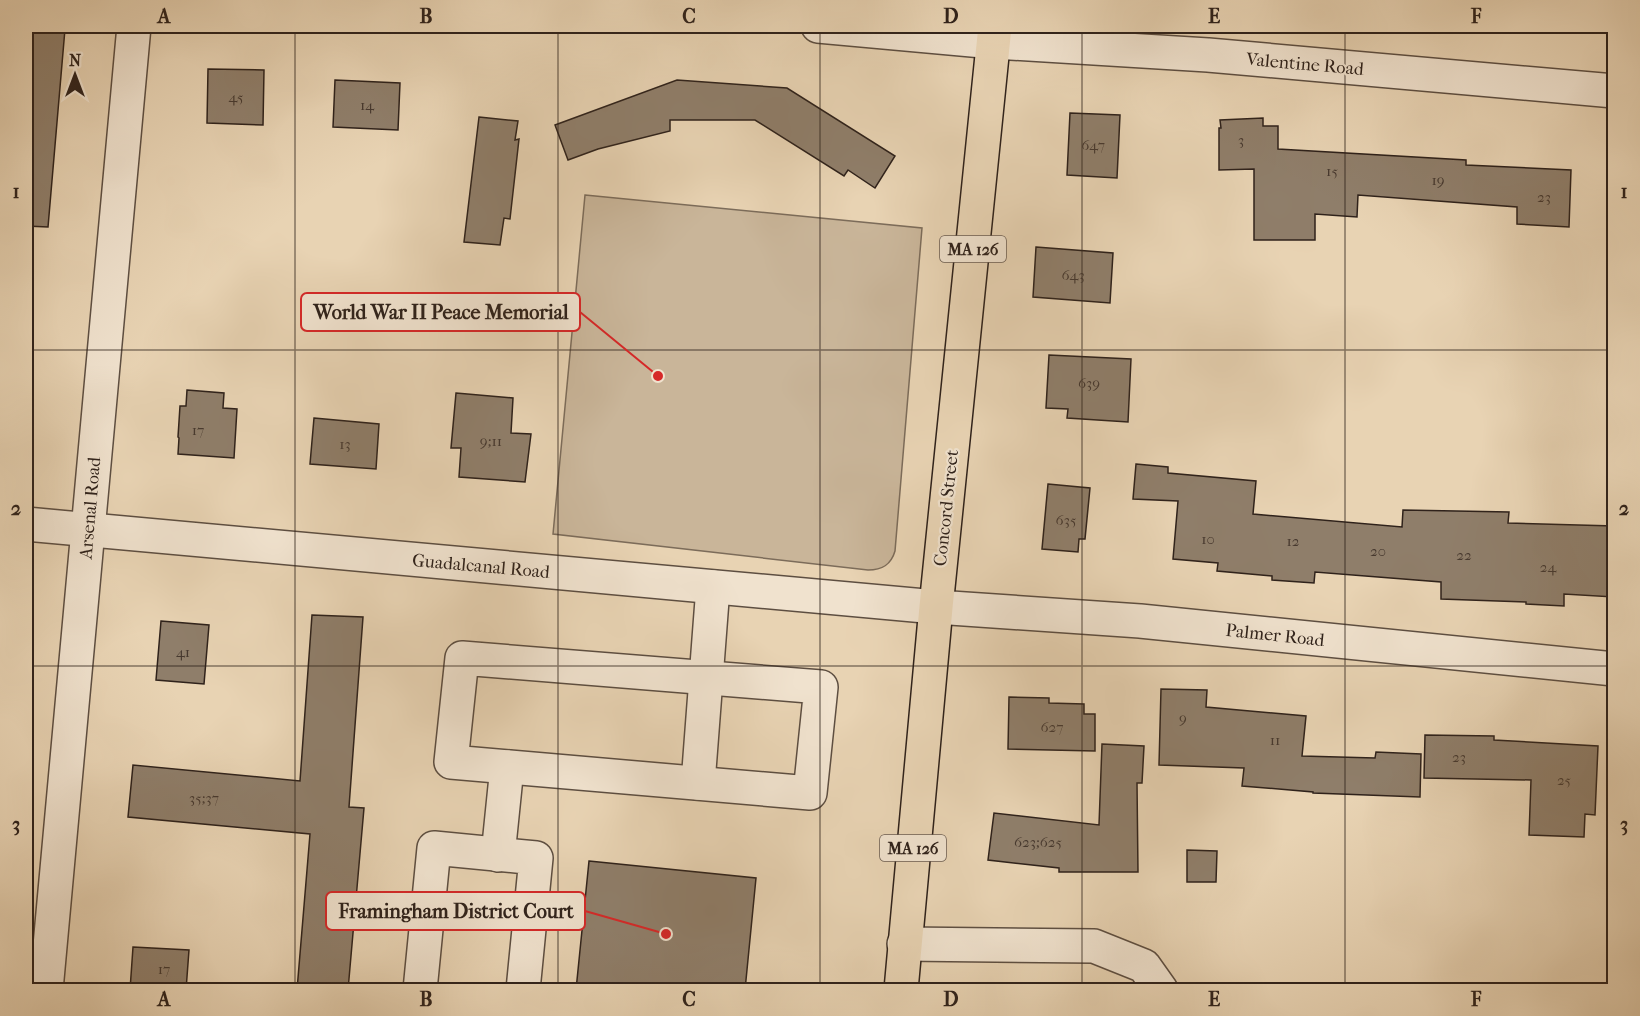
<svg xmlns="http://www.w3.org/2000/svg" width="1640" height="1016" viewBox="0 0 1640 1016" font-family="'IM FELL French Canon',serif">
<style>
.green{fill:#c9b599;stroke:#7c6c5a;stroke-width:1.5}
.building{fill:#8f7e6a;stroke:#2f221b;stroke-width:1.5}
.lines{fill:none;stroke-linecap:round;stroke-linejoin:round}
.minor-casing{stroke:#5d4e41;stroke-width:36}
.major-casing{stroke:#2f221b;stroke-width:36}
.minor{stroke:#f0e2ce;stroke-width:33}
.major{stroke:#e8d3b3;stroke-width:33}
.grid{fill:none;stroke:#2f221b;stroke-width:1.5;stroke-opacity:0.55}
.labels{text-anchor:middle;stroke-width:4.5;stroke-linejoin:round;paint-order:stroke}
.number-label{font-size:15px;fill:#47392f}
.shield{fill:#f0e2ce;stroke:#695c51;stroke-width:1.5}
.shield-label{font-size:16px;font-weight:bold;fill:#2f221b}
.street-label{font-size:18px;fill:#2f221b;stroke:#f0e2ce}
.leader{fill:none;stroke:#d62828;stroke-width:2}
.callout-dot{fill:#d62828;stroke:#f0e2ce;stroke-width:2}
.callout{fill:#f0e2ce;stroke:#d62828;stroke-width:2}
.callout-label{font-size:20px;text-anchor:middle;font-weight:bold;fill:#2f221b}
.neatline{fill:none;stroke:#2f221b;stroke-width:2}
.grid-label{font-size:20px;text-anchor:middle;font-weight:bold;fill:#2f221b}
</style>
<rect width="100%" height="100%" fill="#e8d3b3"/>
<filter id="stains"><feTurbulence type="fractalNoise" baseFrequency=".00333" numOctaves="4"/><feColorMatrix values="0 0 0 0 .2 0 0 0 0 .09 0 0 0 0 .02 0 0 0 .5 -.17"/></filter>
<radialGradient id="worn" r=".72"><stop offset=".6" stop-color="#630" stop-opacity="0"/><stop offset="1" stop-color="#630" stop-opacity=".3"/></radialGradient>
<!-- green -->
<path class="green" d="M 585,195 L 922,228 L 895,551 C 891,565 882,570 868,570 L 553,534 Z"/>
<!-- building -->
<g class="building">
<polygon points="26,26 65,29 48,227 26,226"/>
<polygon points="208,69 264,70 263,125 207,123"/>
<polygon points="335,80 400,83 398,130 333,127"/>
<polygon points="677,80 787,88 895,156 875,188 848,170 844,176 755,120 670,120 670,131 598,149 568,160 555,125"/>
<polygon points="1070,113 1120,115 1117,178 1067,175"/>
<polygon points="479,117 518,121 515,140 519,139 510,219 504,218 500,245 464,242"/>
<polygon points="1263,118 1263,126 1278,126 1278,149 1466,160 1466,165 1571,170 1569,227 1517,224 1517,207 1358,195 1357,217 1315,214 1315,240 1254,240 1254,169 1219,170 1219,128 1221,128 1220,120"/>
<polygon points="1036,247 1113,253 1110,303 1033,297"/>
<polygon points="1049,355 1131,359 1128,422 1067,418 1068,409 1046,408"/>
<polygon points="187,390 224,393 223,408 237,409 234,458 178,454 179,438 178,437 180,406 186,406"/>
<polygon points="456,393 513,398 511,433 531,434 525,482 459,477 461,448 451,448"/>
<polygon points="314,418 379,424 376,469 310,464"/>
<polygon points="1136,464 1168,467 1168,473 1256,481 1253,514 1402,527 1403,510 1509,512 1508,523 1614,526 1614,597 1564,594 1564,606 1526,604 1526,602 1441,599 1441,582 1315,572 1314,583 1272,580 1272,576 1217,571 1218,563 1173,559 1178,501 1133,499"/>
<polygon points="1048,484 1090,488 1085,539 1079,539 1078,552 1042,549"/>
<polygon points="312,615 363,617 349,807 364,808 348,990 297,990 310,834 128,817 133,765 300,781"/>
<polygon points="161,621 209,625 204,684 156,680"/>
<polygon points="1161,689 1207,690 1206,707 1306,716 1302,756 1375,758 1376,752 1421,754 1420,797 1313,793 1313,792 1242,786 1244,768 1159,765"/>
<polygon points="1009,697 1049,698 1049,703 1084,704 1084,714 1095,714 1095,751 1008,749"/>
<polygon points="1425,735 1494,736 1494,740 1598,746 1595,815 1585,814 1584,837 1529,835 1531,780 1424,778"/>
<polygon points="1102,744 1144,746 1142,783 1137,783 1138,872 1059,872 1059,868 988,860 994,813 1099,825"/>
<polygon points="1187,850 1217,851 1216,882 1187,882"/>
<polygon points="589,861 756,878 745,990 576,990"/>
<polygon points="133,947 189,950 186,990 130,990"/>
</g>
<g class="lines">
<!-- minor casing -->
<g class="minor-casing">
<g id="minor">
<polyline points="818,26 994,42 1208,55 1614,91"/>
<polyline points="26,524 936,607 1140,621 1614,669"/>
<polygon points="462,658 821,687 810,793 451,762"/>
<polyline points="698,783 713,587"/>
<polyline points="498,855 507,767"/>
<polyline points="904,944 1094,946 1144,966 1161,990"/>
<polyline points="46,990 134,26"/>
<polyline points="420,990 434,848 536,858 523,990"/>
</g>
</g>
<!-- major casing -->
<g class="major-casing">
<polyline id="major" points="901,990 936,607 995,26"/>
</g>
<!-- minor -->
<use href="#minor" class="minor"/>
<!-- major -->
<use href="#major" class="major"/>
</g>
<!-- grid -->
<path class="grid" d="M 295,26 L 295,990M 558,26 L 558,990M 820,26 L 820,990M 1082,26 L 1082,990M 1345,26 L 1345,990M 26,350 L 1614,350M 26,666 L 1614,666"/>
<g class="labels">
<!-- number labels -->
<g class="number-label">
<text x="236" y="102">45</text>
<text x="367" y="110">14</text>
<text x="1241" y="145">3</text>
<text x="1093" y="150">647</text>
<text x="1332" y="176">15</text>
<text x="1438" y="185">19</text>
<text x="1544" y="202">23</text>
<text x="1073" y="280">643</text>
<text x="1089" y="388">639</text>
<text x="198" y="435">17</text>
<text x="491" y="446">9;11</text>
<text x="345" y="449">13</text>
<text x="1066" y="525">635</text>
<text x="1208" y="544">10</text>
<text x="1293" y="546">12</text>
<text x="1378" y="556">20</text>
<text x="1464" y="560">22</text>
<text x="1548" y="572">24</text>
<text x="183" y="657">41</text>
<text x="1183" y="723">9</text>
<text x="1052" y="732">627</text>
<text x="1275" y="745">11</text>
<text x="1459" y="762">23</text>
<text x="1564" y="785">25</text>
<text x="204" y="803">35;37</text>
<text x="1038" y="847">623;625</text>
<text x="164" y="974">17</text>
</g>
<!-- shield labels -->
<g class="shield">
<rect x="940" y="236" width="66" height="26" rx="4.5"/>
<rect x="880" y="835" width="66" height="26" rx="4.5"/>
</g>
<g class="shield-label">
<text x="973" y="255">MA 126</text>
<text x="913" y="854">MA 126</text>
</g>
<!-- street labels -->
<g class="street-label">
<text transform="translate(1305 64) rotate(5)" y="6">Valentine Road</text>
<text transform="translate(90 508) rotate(-85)" y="6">Arsenal Road</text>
<text transform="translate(946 508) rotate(-84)" y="6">Concord Street</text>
<text transform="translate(481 566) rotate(5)" y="6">Guadalcanal Road</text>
<text transform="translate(1275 635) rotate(6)" y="6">Palmer Road</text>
</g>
</g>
<!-- callouts -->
<path class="leader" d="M658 376L580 312M666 934L585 911"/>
<g class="callout-dot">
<circle cx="658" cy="376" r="6"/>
<circle cx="666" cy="934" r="6"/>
</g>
<g class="callout">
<rect x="301" y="293" width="279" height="38" rx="6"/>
<rect x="326" y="892" width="259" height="38" rx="6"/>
</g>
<g class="callout-label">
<text x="441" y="319">World War II Peace Memorial</text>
<text x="456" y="918">Framingham District Court</text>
</g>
<!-- margin -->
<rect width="1640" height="1016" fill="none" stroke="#e8d3b3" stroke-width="66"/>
<!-- north arrow -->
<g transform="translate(75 75)" stroke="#f0e2ce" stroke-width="4.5" paint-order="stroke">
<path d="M0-4.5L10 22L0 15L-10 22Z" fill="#2f221b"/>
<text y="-9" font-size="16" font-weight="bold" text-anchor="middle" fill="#2f221b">N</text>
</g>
<rect x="33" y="33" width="1574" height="950" class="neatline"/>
<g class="grid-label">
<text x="164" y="23">A</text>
<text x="426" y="23">B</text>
<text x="689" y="23">C</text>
<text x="951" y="23">D</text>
<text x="1214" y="23">E</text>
<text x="1476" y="23">F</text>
<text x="16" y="198">1</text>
<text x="1624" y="198">1</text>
<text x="16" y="515">2</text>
<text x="1624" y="515">2</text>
<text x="16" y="831">3</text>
<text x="1624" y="831">3</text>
<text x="164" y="1006">A</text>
<text x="426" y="1006">B</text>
<text x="689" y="1006">C</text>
<text x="951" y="1006">D</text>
<text x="1214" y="1006">E</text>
<text x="1476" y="1006">F</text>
</g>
<rect width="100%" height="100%" filter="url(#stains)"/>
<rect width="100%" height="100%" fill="url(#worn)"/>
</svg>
